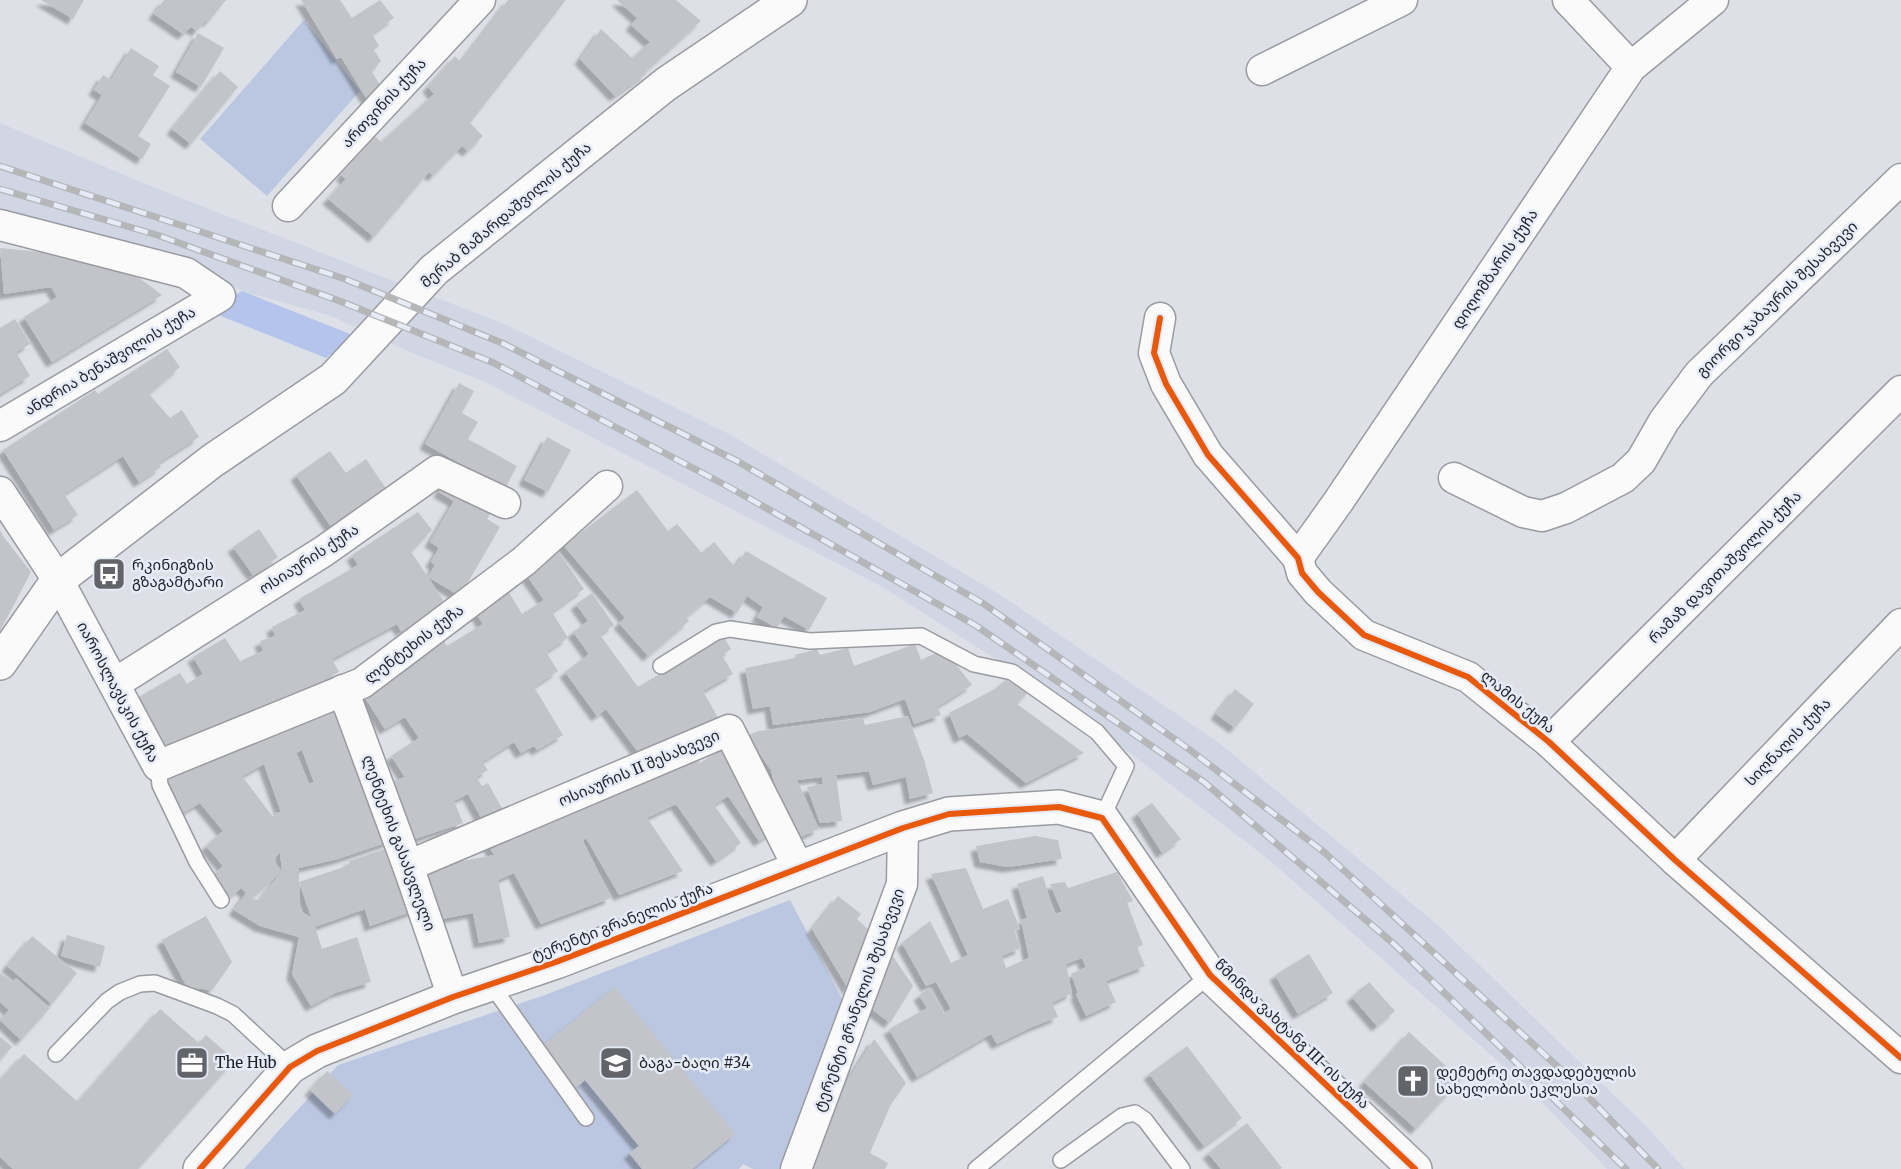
<svg xmlns="http://www.w3.org/2000/svg" width="1901" height="1169" viewBox="0 0 1901 1169" font-family="Merriweather,'Noto Sans Georgian',serif">
<style>
.built{fill:#d1d6e5}
.green{fill:#bbc7e1}
.forest{fill:#b4c4ec}
.building{fill:#c2c4c9;fill-rule:evenodd;filter:url(#shadow)}
.lines{fill:none;stroke-linecap:round;stroke-linejoin:round}
.lane-casing{stroke:#999ba0;stroke-width:18}
.street-casing{stroke:#999ba0;stroke-width:33}
.secondary-casing{stroke:#999ba0;stroke-width:36}
.lane{stroke:#fafafb;stroke-width:15}
.street{stroke:#fafafb;stroke-width:30}
.secondary{stroke:#fafafb;stroke-width:33}
.rail-casing{stroke:#b5b6b7;stroke-width:7}
.rail{stroke:#e6ebf8;stroke-width:4.5;stroke-dasharray:14;stroke-linecap:butt}
.cycleway-casing{stroke:#e6ebf8;stroke-width:10}
.cycleway{stroke:#e8590c;stroke-width:6}
.labels{text-anchor:middle;stroke-width:5;stroke-linejoin:round;paint-order:stroke}
.street-label{font-size:15px;fill:#1f2126;stroke:#e6ebf8}
.poi-label{font-size:15px;fill:#1f2126;stroke:#e6ebf8;text-anchor:start}
</style>
<defs>
<filter id="shadow"><feDropShadow dx="-5.5" dy="5.5" stdDeviation="1.5" flood-color="#0004"/></filter>
</defs>
<rect width="100%" height="100%" fill="#dde0e7"/>
<!-- built -->
<polygon class="built" points="0,123 158,189 509,326 729,434 1002,596 1218,742 1439,926 1646,1126 1685,1169 1607,1169 1523,1083 1268,859 1062,701 879,585 483,381 412,353 331,316 242,291 191,261 0,214"/>
<!-- green -->
<g class="green">
<polygon points="304,20 360,91 267,196 200,139"/>
<polygon points="790,900 846,1006 790,1169 753,1169 743,1164 739,1169 244,1169 338,1065 545,995"/>
</g>
<!-- forest -->
<polygon class="forest" points="242,291 355,336 326,358 208,311"/>
<!-- building -->
<g class="building">
<polygon points="41,0 84,0 73,19"/>
<polygon points="164,0 226,0 209,21 206,20 197,31 191,27 183,34 154,14"/>
<polygon points="301,0 340,0 352,18 380,0 394,18 372,34 379,46 374,50 381,61 372,72 383,90 370,104 341,57 337,59"/>
<polygon points="508,0 566,0 470,123 483,136 468,151 462,146 433,176 429,172 374,237 328,199 346,179 341,175 375,136 381,142 434,94 428,87 455,56 461,62"/>
<polygon points="617,0 676,0 701,21 645,72 646,74 615,96 580,59 601,29 632,58 650,42 631,25 637,18"/>
<polygon points="198,33 224,48 201,87 176,72"/>
<polygon points="131,48 159,66 153,75 170,86 138,136 151,144 142,159 85,123 102,95 94,90 103,75 111,80"/>
<polygon points="220,71 238,87 191,144 172,129"/>
<polygon points="0,248 50,253 138,277 162,295 52,362 24,317 57,297 51,287 4,294"/>
<polygon points="15,319 30,344 16,352 30,376 0,394 0,328"/>
<polygon points="167,349 180,367 149,394 170,418 182,410 199,437 158,463 161,467 139,482 123,456 64,494 78,515 54,530 3,450 95,390 98,394"/>
<polygon points="459,383 474,391 462,413 478,422 468,439 517,466 501,496 452,469 456,461 425,444"/>
<polygon points="547,437 571,450 548,492 524,480"/>
<polygon points="330,451 346,473 366,459 389,493 333,530 296,475"/>
<polygon points="446,479 494,507 487,519 500,527 460,596 428,577 445,603 401,631 397,624 332,659 339,672 320,682 166,748 137,698 180,673 187,684 203,674 193,657 225,638 240,661 263,651 260,641 275,636 272,627 305,610 299,599 358,565 352,555 418,512 432,530 411,552 428,577 435,565 431,562 439,548 430,542 454,501 439,492"/>
<polygon points="637,490 668,531 677,524 702,553 714,542 735,567 746,551 827,598 809,630 784,616 777,628 757,617 763,607 747,596 737,613 710,597 686,617 689,621 648,656 619,623 625,618 559,540 575,527 579,534"/>
<polygon points="259,529 278,557 253,575 233,547"/>
<polygon points="0,530 3,536 31,572 0,631"/>
<polygon points="557,550 584,589 552,612 568,638 546,652 558,671 534,687 563,735 537,750 534,746 521,753 514,742 482,762 488,770 476,777 482,786 488,783 504,812 484,823 468,794 454,801 463,823 403,843 384,784 405,777 391,756 419,738 405,717 385,729 362,693 444,641 447,646 483,624 474,610 507,589 522,614 544,600 525,573"/>
<polygon points="592,593 614,625 600,635 638,687 723,636 731,649 722,655 733,674 703,691 724,728 641,756 606,709 597,716 565,672 589,654 573,632 588,621 576,604"/>
<polygon points="915,644 921,660 944,649 972,685 937,707 941,715 914,724 905,699 870,712 773,725 770,706 753,709 745,668 796,658 795,655 817,649 820,655 848,648 854,666"/>
<polygon points="1012,675 1030,690 1017,704 1084,753 1026,783 967,734 959,738 949,713 995,689"/>
<polygon points="1235,689 1254,704 1235,728 1216,714"/>
<path d="M 337,702 L 391,841 L 338,859 L 299,868 L 299,882 L 350,865 L 349,861 L 394,846 L 416,910 L 370,926 L 365,909 L 315,927 L 322,949 L 357,937 L 371,982 L 335,993 L 311,1006 L 292,974 L 299,937 L 260,926 L 234,910 L 246,893 L 241,888 L 227,900 L 212,876 L 223,866 L 206,846 L 223,831 L 200,803 L 183,813 L 163,774 ZM 302,750 L 314,782 L 309,784 L 296,753 ZM 264,764 L 281,812 L 275,813 L 276,821 L 242,776 ZM 280,852 L 282,871 L 273,861 ZM 282,871 L 260,900 L 251,899 ZM 299,882 L 311,917 L 300,911 Z"/>
<polygon points="908,716 925,763 933,793 910,799 906,777 873,785 869,771 836,775 842,821 820,823 807,787 823,784 822,777 797,780 819,829 798,838 776,790 771,770 747,736 758,731 863,718 865,725"/>
<polygon points="726,746 774,831 759,841 728,796 714,805 741,843 716,861 676,804 647,818 683,871 619,895 586,838 583,841 611,898 541,924 514,873 498,880 510,937 479,943 473,913 431,921 421,869 494,855 488,844 691,749 700,763"/>
<polygon points="1152,803 1181,839 1162,853 1137,813"/>
<polygon points="1035,836 1058,840 1062,859 1008,867 980,862 976,846"/>
<polygon points="966,868 983,909 1008,899 1020,929 1014,931 1021,948 1002,956 1006,968 1029,958 1021,920 1027,918 1017,884 1043,876 1054,914 1062,912 1050,884 1065,882 1068,888 1117,872 1133,901 1127,903 1143,945 1137,947 1145,966 1106,981 1116,1002 1086,1016 1076,994 1078,993 1071,974 1086,967 1082,958 1066,964 1072,993 1052,1003 1058,1017 1032,1027 997,1044 991,1034 917,1077 889,1029 927,1008 919,995 930,988 944,1013 951,1009 936,982 926,986 902,943 930,921 951,963 968,955 931,874"/>
<polygon points="838,896 861,914 857,919 871,932 849,990 812,929"/>
<polygon points="206,916 232,962 212,990 187,987 162,940"/>
<polygon points="67,935 105,946 100,967 61,956"/>
<polygon points="32,936 77,973 52,1004 7,966"/>
<polygon points="1309,954 1333,993 1298,1014 1275,975"/>
<polygon points="892,955 913,986 890,1023 869,1007"/>
<polygon points="0,973 12,982 16,978 50,1008 21,1040 0,1020 9,1010 0,1002"/>
<polygon points="1369,982 1395,1011 1377,1026 1352,997"/>
<polygon points="615,987 735,1134 692,1169 642,1169 629,1153 639,1146 585,1080 576,1088 542,1046"/>
<polygon points="160,1009 199,1043 206,1035 235,1060 138,1169 13,1169 0,1157 0,1080 24,1054 78,1102"/>
<polygon points="1409,1032 1461,1080 1416,1129 1364,1082"/>
<polygon points="1,1037 12,1047 0,1060 0,1038"/>
<polygon points="874,1039 906,1083 891,1104 870,1153 888,1163 885,1169 805,1169 826,1130 846,1083"/>
<polygon points="1187,1046 1242,1118 1204,1146 1149,1074"/>
<polygon points="327,1071 353,1095 335,1114 310,1090"/>
<polygon points="1247,1123 1282,1168 1280,1169 1221,1169 1208,1153"/>
</g>
<g class="lines">
<!-- lane casing -->
<g class="lane-casing">
<g id="lane">
<polyline points="661,666 716,632 730,629 810,641 921,636 974,664 1012,672 1097,732 1126,766 1102,818"/>
<polyline points="158,766 160,785 197,862 221,900"/>
<polyline points="490,983 586,1118"/>
<polyline points="56,1054 107,1001 120,992 140,984 155,983 217,1006 233,1014 290,1067"/>
<polyline points="1061,1160 1122,1116 1135,1113 1145,1120 1182,1169"/>
<polyline points="976,1169 1210,975"/>
</g>
</g>
<!-- street casing -->
<g class="street-casing">
<g id="street">
<polyline points="1568,0 1631,67"/>
<polyline points="1262,70 1402,0"/>
<polyline points="288,206 480,0"/>
<polyline points="0,225 186,273 220,296 0,426"/>
<polyline points="1160,318 1154,353 1166,384 1208,455 1298,558 1302,573 1318,592 1364,635 1468,677 1549,742 1675,860 1901,1058"/>
<polyline points="1454,478 1523,512 1542,516 1566,508 1623,478 1641,461 1664,421 1699,374 1901,179"/>
<polyline points="0,492 58,580 158,766 362,683 524,561 607,486"/>
<polyline points="1298,558 1338,502 1631,67 1713,0"/>
<polyline points="114,684 324,551 437,471 505,503"/>
<polyline points="343,690 408,866 453,997"/>
<polyline points="1549,742 1901,391"/>
<polyline points="1675,860 1901,624"/>
<polyline points="408,866 729,730 798,867"/>
<polyline points="796,1169 902,884 903,828"/>
</g>
</g>
<!-- secondary casing -->
<g class="secondary-casing">
<g id="secondary">
<polyline points="0,663 58,580 212,461 333,379 434,270 666,84 790,0"/>
<polyline points="200,1169 290,1067 317,1051 453,997 556,962 903,828 949,814 1059,807 1102,818 1210,975 1415,1169"/>
</g>
</g>
<!-- lane -->
<use href="#lane" class="lane"/>
<!-- street -->
<use href="#street" class="street"/>
<!-- secondary -->
<use href="#secondary" class="secondary"/>
<!-- rail casing -->
<g class="rail-casing">
<g id="rail">
<polyline points="0,166 345,279 502,343 737,461 984,604 1190,750 1324,852 1569,1077 1658,1169"/>
<polyline points="0,189 157,235 337,300 494,363 727,486 975,625 1204,782 1394,944 1626,1169"/>
</g>
</g>
<!-- rail -->
<use href="#rail" class="rail"/>
<!-- cycleway casing -->
<g class="cycleway-casing">
<g id="cycleway">
<polyline points="1160,318 1154,353 1166,384 1208,455 1298,558 1302,573 1318,592 1364,635 1468,677 1549,742 1675,860 1901,1058"/>
<polyline points="200,1169 290,1067 317,1051 453,997 556,962 903,828 949,814 1059,807 1102,818 1210,975 1415,1169"/>
</g>
</g>
<!-- cycleway -->
<use href="#cycleway" class="cycleway"/>
</g>
<!-- icons -->
<defs>
<g id="bus-square" transform="scale(1.725)"><rect x="-9" y="-9" width="18" height="18" rx="4" fill="#62646a" stroke="#e6ebf8"/><path d="M-5-6H5V4H4V6H2V4H-2V6H-4V4H-5ZM-3.5-4V0h7V-4ZM-3.5 1.2v1.5H-2V1.2ZM2 1.2v1.5H3.5V1.2Z" fill="#fff"/></g>
<g id="office-square" transform="scale(1.725)"><rect x="-9" y="-9" width="18" height="18" rx="4" fill="#62646a" stroke="#e6ebf8"/><path d="M-6-3h4V-5.5h4V-3h4V5H-6ZM-1-4.5V-3h2v-1.5ZM-6 0V1H6V0Z" fill="#fff"/></g>
<g id="school-square" transform="scale(1.725)"><rect x="-9" y="-9" width="18" height="18" rx="4" fill="#62646a" stroke="#e6ebf8"/><path d="M0-5L7-2L0 1L-7-2ZM-4 1L0 2.5L4 1V4Q0 6-4 4Z" fill="#fff"/></g>
<g id="church-square" transform="scale(1.725)"><rect x="-9" y="-9" width="18" height="18" rx="4" fill="#62646a" stroke="#e6ebf8"/><path d="M-1.2-6h2.4v3.5h3.3v2.4h-3.3V6h-2.4V-.1h-3.3v-2.4h3.3Z" fill="#fff"/></g>
</defs>
<g fill-rule="evenodd">
<use href="#bus-square" x="109" y="574"/>
<use href="#office-square" x="192" y="1063"/>
<use href="#school-square" x="616" y="1063"/>
<use href="#church-square" x="1413" y="1081"/>
</g>
<g class="labels">
<!-- street labels -->
<g class="street-label">
<text transform="translate(384 103) rotate(-47)" y="5">ართვინის ქუჩა</text>
<text transform="translate(506 215) rotate(-40)" y="5">მერაბ მამარდაშვილის ქუჩა</text>
<text transform="translate(1495 269) rotate(-56)" y="5">დიღომბარის ქუჩა</text>
<text transform="translate(1777 299) rotate(-44)" y="5">გიორგი ჯაბაურის შესახვევი</text>
<text transform="translate(110 361) rotate(-31)" y="5">ანდრია ბენაშვილის ქუჩა</text>
<text transform="translate(309 559) rotate(-33)" y="5">ოსიაურის ქუჩა</text>
<text transform="translate(1725 567) rotate(-45)" y="5">რამაზ დავითაშვილის ქუჩა</text>
<text transform="translate(414 644) rotate(-37)" y="5">ლენტეხის ქუჩა</text>
<text transform="translate(118 692) rotate(62)" y="5">იაროსლავსკის ქუჩა</text>
<text transform="translate(1518 702) rotate(39)" y="5">ლამის ქუჩა</text>
<text transform="translate(1788 742) rotate(-46)" y="5">სიღნაღის ქუჩა</text>
<text transform="translate(639 768) rotate(-23)" y="5">ოსიაურის II შესახვევი</text>
<text transform="translate(399 843) rotate(70)" y="5">ლენტეხის გასასვლელი</text>
<text transform="translate(622 922) rotate(-21)" y="5">ტერენტი გრანელის ქუჩა</text>
<text transform="translate(859 1000) rotate(-70)" y="5">ტერენტი გრანელის შესახვევი</text>
<text transform="translate(1292 1034) rotate(44)" y="5">წმინდა ვახტანგ III-ის ქუჩა</text>
</g>
<!-- poi labels -->
<g class="poi-label">
<text x="132" y="570">რკინიგზის<tspan x="132" dy="17">გზაგამტარი</tspan></text>
<text x="215" y="1068">The Hub</text>
<text x="639" y="1068">ბაგა-ბაღი #34</text>
<text x="1436" y="1077">დემეტრე თავდადებულის<tspan x="1436" dy="17">სახელობის ეკლესია</tspan></text>
</g>
</g>
</svg>
